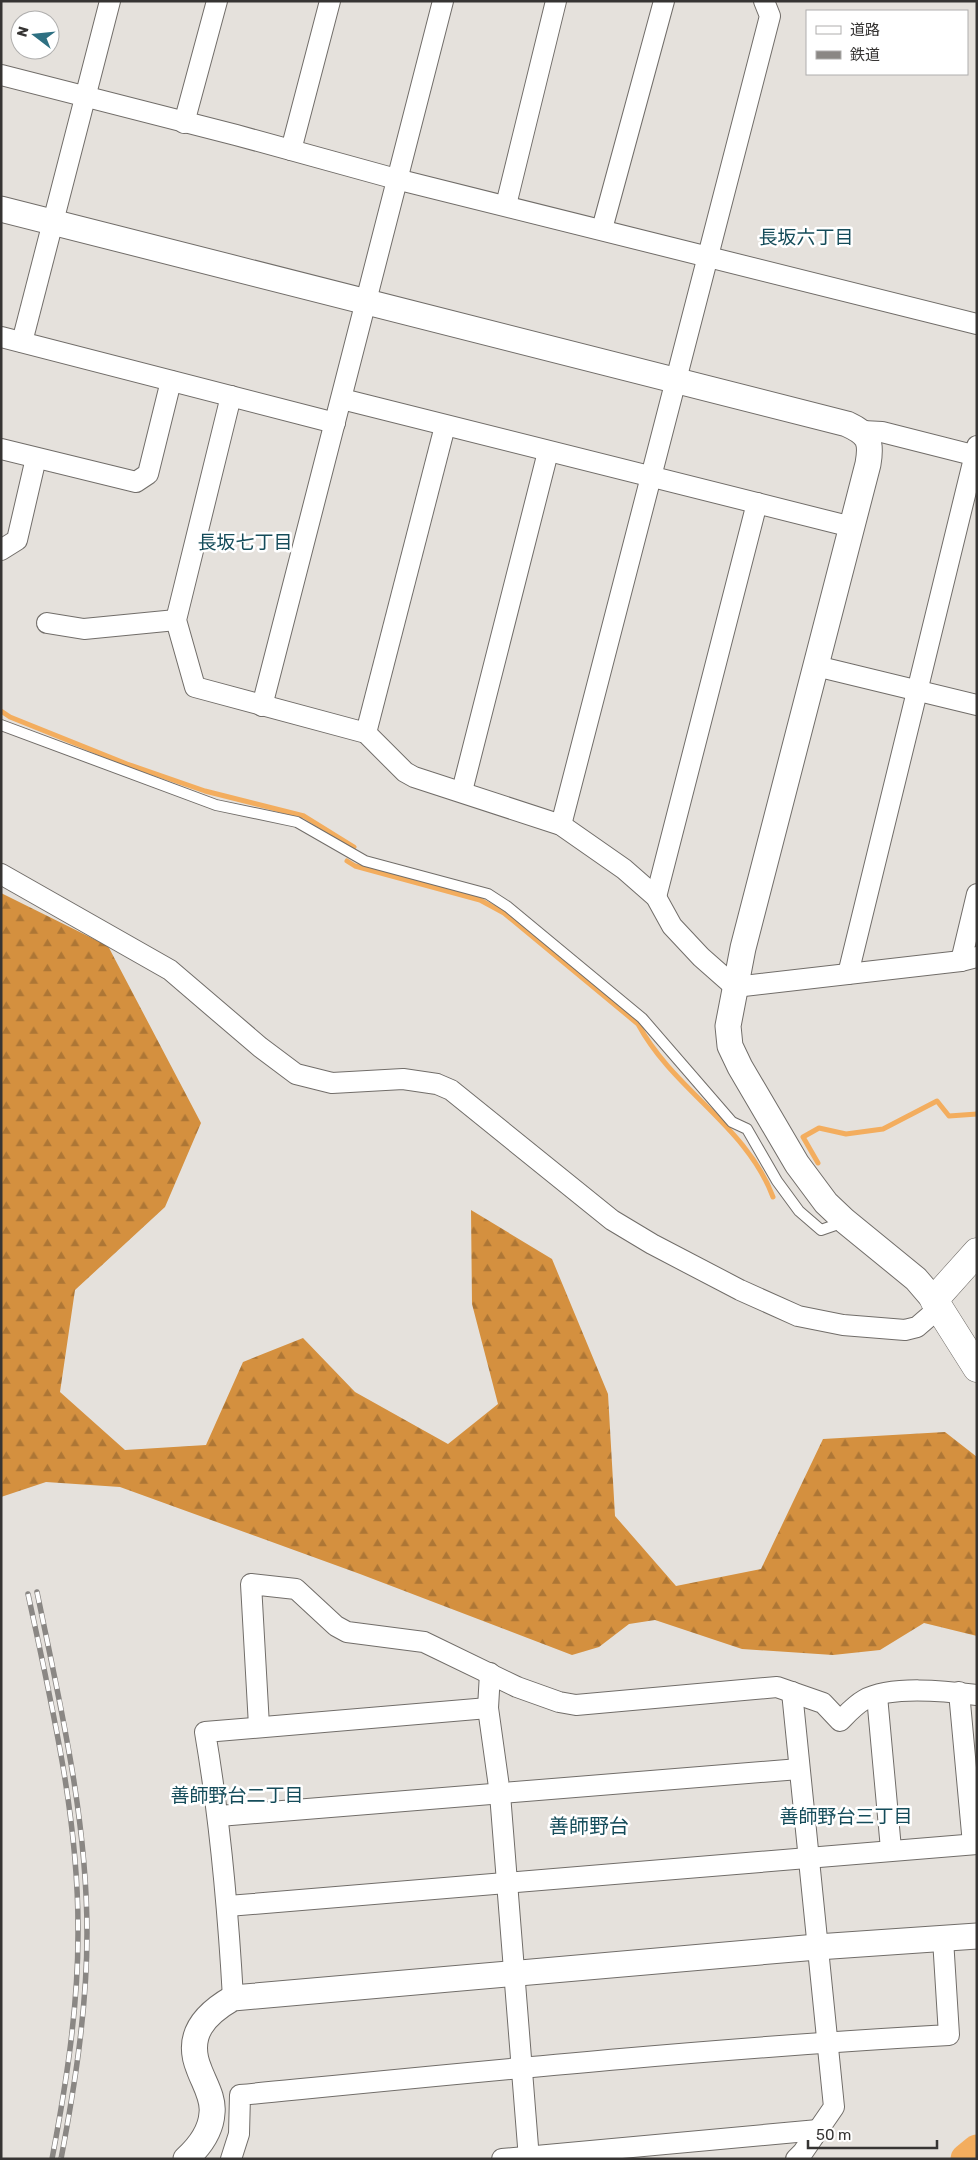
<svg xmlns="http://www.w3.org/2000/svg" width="978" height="2160" viewBox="0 0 978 2160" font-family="Rubik,'Noto Sans JP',sans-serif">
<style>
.forest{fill:url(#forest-firs)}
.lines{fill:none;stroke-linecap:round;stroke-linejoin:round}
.stream{stroke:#f3ad5e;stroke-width:5}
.river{stroke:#f3ad5e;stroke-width:31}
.service-casing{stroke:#716d69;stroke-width:12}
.minor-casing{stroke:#716d69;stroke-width:22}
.tertiary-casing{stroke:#716d69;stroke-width:27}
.secondary-casing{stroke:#716d69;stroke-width:29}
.service{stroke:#fff;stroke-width:10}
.minor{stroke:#fff;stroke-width:20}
.tertiary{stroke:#fff;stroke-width:25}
.secondary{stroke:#fff;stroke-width:28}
.rail-casing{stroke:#8a8784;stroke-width:5.5}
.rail{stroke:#fff;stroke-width:4;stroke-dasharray:11;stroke-linecap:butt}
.labels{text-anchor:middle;stroke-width:5;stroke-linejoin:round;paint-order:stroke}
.neighbourhood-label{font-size:19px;fill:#154c5a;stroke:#fff}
.quarter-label{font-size:20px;fill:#154c5a;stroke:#fff}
</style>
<defs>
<pattern id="forest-firs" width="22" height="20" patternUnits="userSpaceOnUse" patternTransform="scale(1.25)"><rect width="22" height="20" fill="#d4903f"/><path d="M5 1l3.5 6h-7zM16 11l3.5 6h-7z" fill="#ad7635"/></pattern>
</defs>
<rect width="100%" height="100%" fill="#e5e1dc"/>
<!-- forest -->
<polygon class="forest" points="1,893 108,946 201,1123 165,1207 75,1290 60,1392 125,1450 206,1445 243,1362 303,1338 355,1392 448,1444 498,1404 472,1304 471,1210 552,1259 608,1394 615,1516 676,1586 761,1569 823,1439 945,1432 977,1457 977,1636 924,1623 880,1650 833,1655 742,1649 655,1620 629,1624 599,1647 572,1655 360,1574 120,1487 46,1482 1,1497"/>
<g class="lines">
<!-- stream -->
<g class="stream">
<polyline points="1,711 10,717 127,764 205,791 304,816 354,847"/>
<path d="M 347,861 L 355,866 L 480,900 L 504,913 L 638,1024 C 674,1091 746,1125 773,1197"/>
<polyline points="818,1163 803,1137 819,1128 846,1134 883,1129 937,1101 949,1116 977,1114"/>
</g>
<!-- river -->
<polyline class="river" points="966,2159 977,2150"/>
<!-- service casing -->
<g class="service-casing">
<polyline id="service" points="1,725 216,805 297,822 365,861 488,894 508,907 642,1018 732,1122 747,1129 777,1181 799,1211 821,1230 844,1222"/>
</g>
<!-- minor casing -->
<g class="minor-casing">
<g id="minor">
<polyline points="1,75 236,135 396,179 977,324"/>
<polyline points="184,123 217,1"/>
<polyline points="291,150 330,1"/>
<polyline points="506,205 556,1"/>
<polyline points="602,229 664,1"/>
<polyline points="1,337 335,423"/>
<polyline points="22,342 110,1"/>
<polyline points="231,396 176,620 195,687 366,733 405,772 414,777 561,825 624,869 656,897 672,926 701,957 735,987 961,961 977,957"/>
<polyline points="342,399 852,527"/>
<polyline points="863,431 882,432 977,456"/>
<polyline points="1,449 136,482 148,474 171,381"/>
<polyline points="1,550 17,540 36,458"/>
<polyline points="47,623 84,629 176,620"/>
<polyline points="816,666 977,705"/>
<polyline points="262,706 443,1"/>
<polyline points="366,733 445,426"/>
<polyline points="462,791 548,452"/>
<polyline points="561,825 770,16 764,1"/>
<polyline points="1,874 170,970 260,1047 296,1074 332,1083 403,1079 437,1084 451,1090 612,1220 652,1244 740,1290 798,1316 843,1325 905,1330 917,1327 939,1308"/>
<polyline points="656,897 757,503"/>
<polyline points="961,961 977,894"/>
<polyline points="848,974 977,446"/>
<polyline points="490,1673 488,1708 500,1794 529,2159"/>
<polyline points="792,1692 834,2107 803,2152 796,2159"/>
<polyline points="959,1692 973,1844"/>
<polyline points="877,1696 891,1849"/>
<path d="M 259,1726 L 251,1584 L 296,1589 L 336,1626 L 347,1632 L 424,1642 L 517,1687 L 559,1702 L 576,1705 L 777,1687 L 823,1703 L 840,1721 C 847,1714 855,1705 864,1700 C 891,1685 946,1691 977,1695"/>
<polyline points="219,1816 799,1769"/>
<polyline points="228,1906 977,1844"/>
<path d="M 233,1998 C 228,1909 220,1820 205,1732 L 488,1708"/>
<path d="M 231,2159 L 239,2134 L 240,2095 C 476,2072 712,2048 949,2035 L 943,1939"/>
<polyline points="502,2159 818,2130"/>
</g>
</g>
<!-- tertiary casing -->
<g class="tertiary-casing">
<g id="tertiary">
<path d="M 1,209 L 847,424 C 869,434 872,441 868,464 L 743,948 L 728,1026 L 730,1046 L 740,1067 L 797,1164 L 826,1203 L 845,1221 L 916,1279 L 934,1300"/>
<path d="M 186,2159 C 199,2147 211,2131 212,2113 C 214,2098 204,2083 199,2069 C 185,2035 205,2014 233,1998 L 817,1947 L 977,1936"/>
</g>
</g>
<!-- secondary casing -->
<g class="secondary-casing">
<polyline id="secondary" points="977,1252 934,1300 977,1368"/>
</g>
<!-- service -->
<use href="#service" class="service"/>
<!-- minor -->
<use href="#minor" class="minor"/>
<!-- tertiary -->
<use href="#tertiary" class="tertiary"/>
<!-- secondary -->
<use href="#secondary" class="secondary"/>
<!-- rail casing -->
<g class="rail-casing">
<g id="rail">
<path d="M 37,1592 C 60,1704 87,1817 87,1933 C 87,2008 75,2085 61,2159"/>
<path d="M 28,1594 C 52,1706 79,1819 78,1934 C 78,2009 66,2085 52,2159"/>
</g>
</g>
<!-- rail -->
<use href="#rail" class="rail"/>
</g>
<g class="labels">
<!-- neighbourhood labels -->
<g class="neighbourhood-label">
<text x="806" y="244">長坂六丁目</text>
<text x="245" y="549">長坂七丁目</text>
<text x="237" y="1802">善師野台二丁目</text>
<text x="846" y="1823">善師野台三丁目</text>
</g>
<!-- quarter labels -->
<g class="quarter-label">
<text x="589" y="1833">善師野台</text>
</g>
</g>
<!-- border -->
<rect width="978" height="2160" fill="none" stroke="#363433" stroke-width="5"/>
<!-- legend -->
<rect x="806" y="10" width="162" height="65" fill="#ffffff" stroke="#afaead"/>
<rect x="816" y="26" width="25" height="8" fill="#ffffff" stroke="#afaead"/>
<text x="850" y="35" font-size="15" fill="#363433">道路</text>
<rect x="816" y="51" width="25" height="8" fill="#8a8784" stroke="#afaead"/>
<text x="850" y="60" font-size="15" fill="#363433">鉄道</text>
<!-- north arrow -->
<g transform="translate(35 35) rotate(286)"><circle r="24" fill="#ffffff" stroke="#afaead"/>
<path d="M0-4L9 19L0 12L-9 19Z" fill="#2e7082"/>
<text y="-8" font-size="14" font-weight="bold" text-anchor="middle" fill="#363433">N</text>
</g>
<!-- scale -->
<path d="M808 2140v8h129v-8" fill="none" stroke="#363433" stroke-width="2.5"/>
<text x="816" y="2140" font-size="15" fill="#363433" stroke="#ffffff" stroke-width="4" paint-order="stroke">50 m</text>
</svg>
